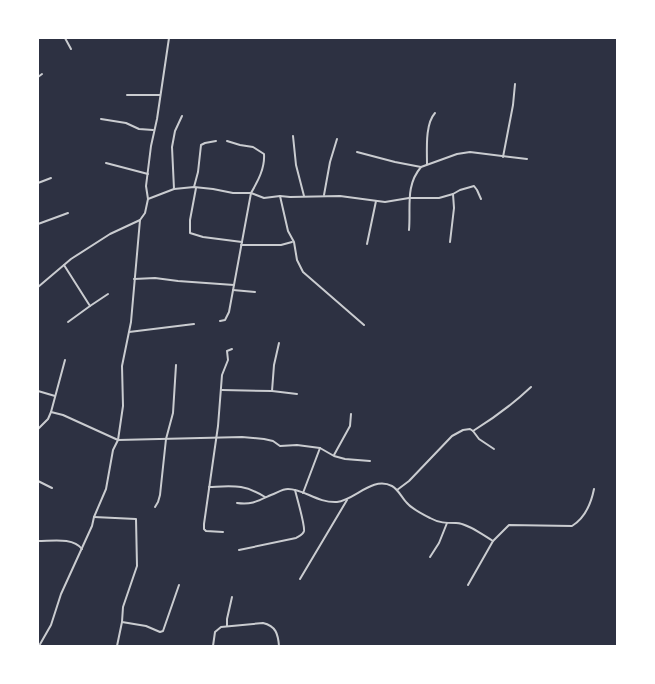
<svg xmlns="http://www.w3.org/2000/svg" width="655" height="684" viewBox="0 0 655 684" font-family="'Golos Text',sans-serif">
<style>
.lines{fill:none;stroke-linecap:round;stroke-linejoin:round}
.minor{stroke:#caccd0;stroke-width:2}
</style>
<rect width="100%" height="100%" fill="#2d3142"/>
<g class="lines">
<!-- minor -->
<g class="minor">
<polyline points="65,38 71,49"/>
<polyline points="194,38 215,38"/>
<polyline points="38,77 42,74"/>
<polyline points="127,95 160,95"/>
<polyline points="101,119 126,123 139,129 153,130"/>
<polyline points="293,136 296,165 304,196"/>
<polyline points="357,152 395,162 421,167"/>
<polyline points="503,157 513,105 515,84"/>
<polyline points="106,163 148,174"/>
<path d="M 427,164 C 427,149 425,124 435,113"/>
<polyline points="38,183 51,178"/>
<polyline points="194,187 198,172 201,145 205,143 216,141"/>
<polyline points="196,188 190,220 190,233 203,237 242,242"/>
<polyline points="174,189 172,147 175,131 182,116"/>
<polyline points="324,195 330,162 337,139"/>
<polyline points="280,196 288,231 294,242 297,260 303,272 364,325"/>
<polyline points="148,199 174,189 194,187 213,189 233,193 251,193 264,198 280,196 290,197 340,196 385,202 409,198 439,198 453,194 460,190 474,186 477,190 481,199"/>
<polyline points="38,224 68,213"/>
<path d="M 409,230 C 411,207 405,186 421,167 L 457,154 L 470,152 L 527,159"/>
<polyline points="450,242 454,208 453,194"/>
<polyline points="367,244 376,201"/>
<polyline points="241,245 281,245 292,242"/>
<polyline points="64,265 90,306 68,322"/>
<polyline points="134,279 155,278 178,281 234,285"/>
<polyline points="38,287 71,259 110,234 140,220"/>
<polyline points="233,290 255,292"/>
<polyline points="90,306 108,294"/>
<path d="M 220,321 L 225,320 L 229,312 L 251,193 C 258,181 265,168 264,154 L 253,147 L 240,145 L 227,141"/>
<polyline points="129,332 194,324"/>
<polyline points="222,390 272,391 297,394"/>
<polyline points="38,391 55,396"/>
<polyline points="272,391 274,365 279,343"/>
<polyline points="51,412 63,415 118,440 242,437 264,439 273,441 280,446 297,445 320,448 334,456 345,459 370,461"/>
<polyline points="38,429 48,419 51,412 65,360"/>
<polyline points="473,431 479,439 494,449"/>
<polyline points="334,455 350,426 351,414"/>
<polyline points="38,481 52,488"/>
<path d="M 209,487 C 234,486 244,484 265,497"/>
<path d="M 397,490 L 409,481 L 452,436 L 463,430 L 470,429 L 473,431 C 494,418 513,404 531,387"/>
<polyline points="303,493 320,448"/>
<path d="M 237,503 C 252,505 258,501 271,495 C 277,493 282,489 288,489 C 304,489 317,503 337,502 C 355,500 372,476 392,486 C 398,489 402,498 407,503 C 412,509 422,514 430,518 C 439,523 446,523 456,523 C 467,523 483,535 493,541"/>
<polyline points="155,507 158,502 160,495 166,439 173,413 176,365"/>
<polyline points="94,517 136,519 137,566 123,607 122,622 117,646"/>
<polyline points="223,532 206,531 204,529 204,524 218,426 222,375 228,360 227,351 232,349"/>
<path d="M 38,541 C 52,541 73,537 82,549"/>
<path d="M 239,550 L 296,538 C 299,536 303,535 304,531 C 305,525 297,498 295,490"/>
<polyline points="430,557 439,543 447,523"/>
<polyline points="300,579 347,500"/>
<path d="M 468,585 L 493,541 L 509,525 L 572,526 C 585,518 591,504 594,489"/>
<polyline points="122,622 146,626 160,632 163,631 179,585"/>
<polyline points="227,626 227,619 232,597"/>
<polyline points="39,646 51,625 61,594 92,526 94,517 106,489 113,450 118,440 123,406 122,366 131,322 140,220 145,213 148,199 146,186 151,146 157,119 169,38"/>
<path d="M 213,646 L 215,632 L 221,627 L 263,623 C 276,626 278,634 279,646"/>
</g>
</g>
<!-- border -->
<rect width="655" height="684" fill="none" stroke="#ffffff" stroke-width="78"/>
</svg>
